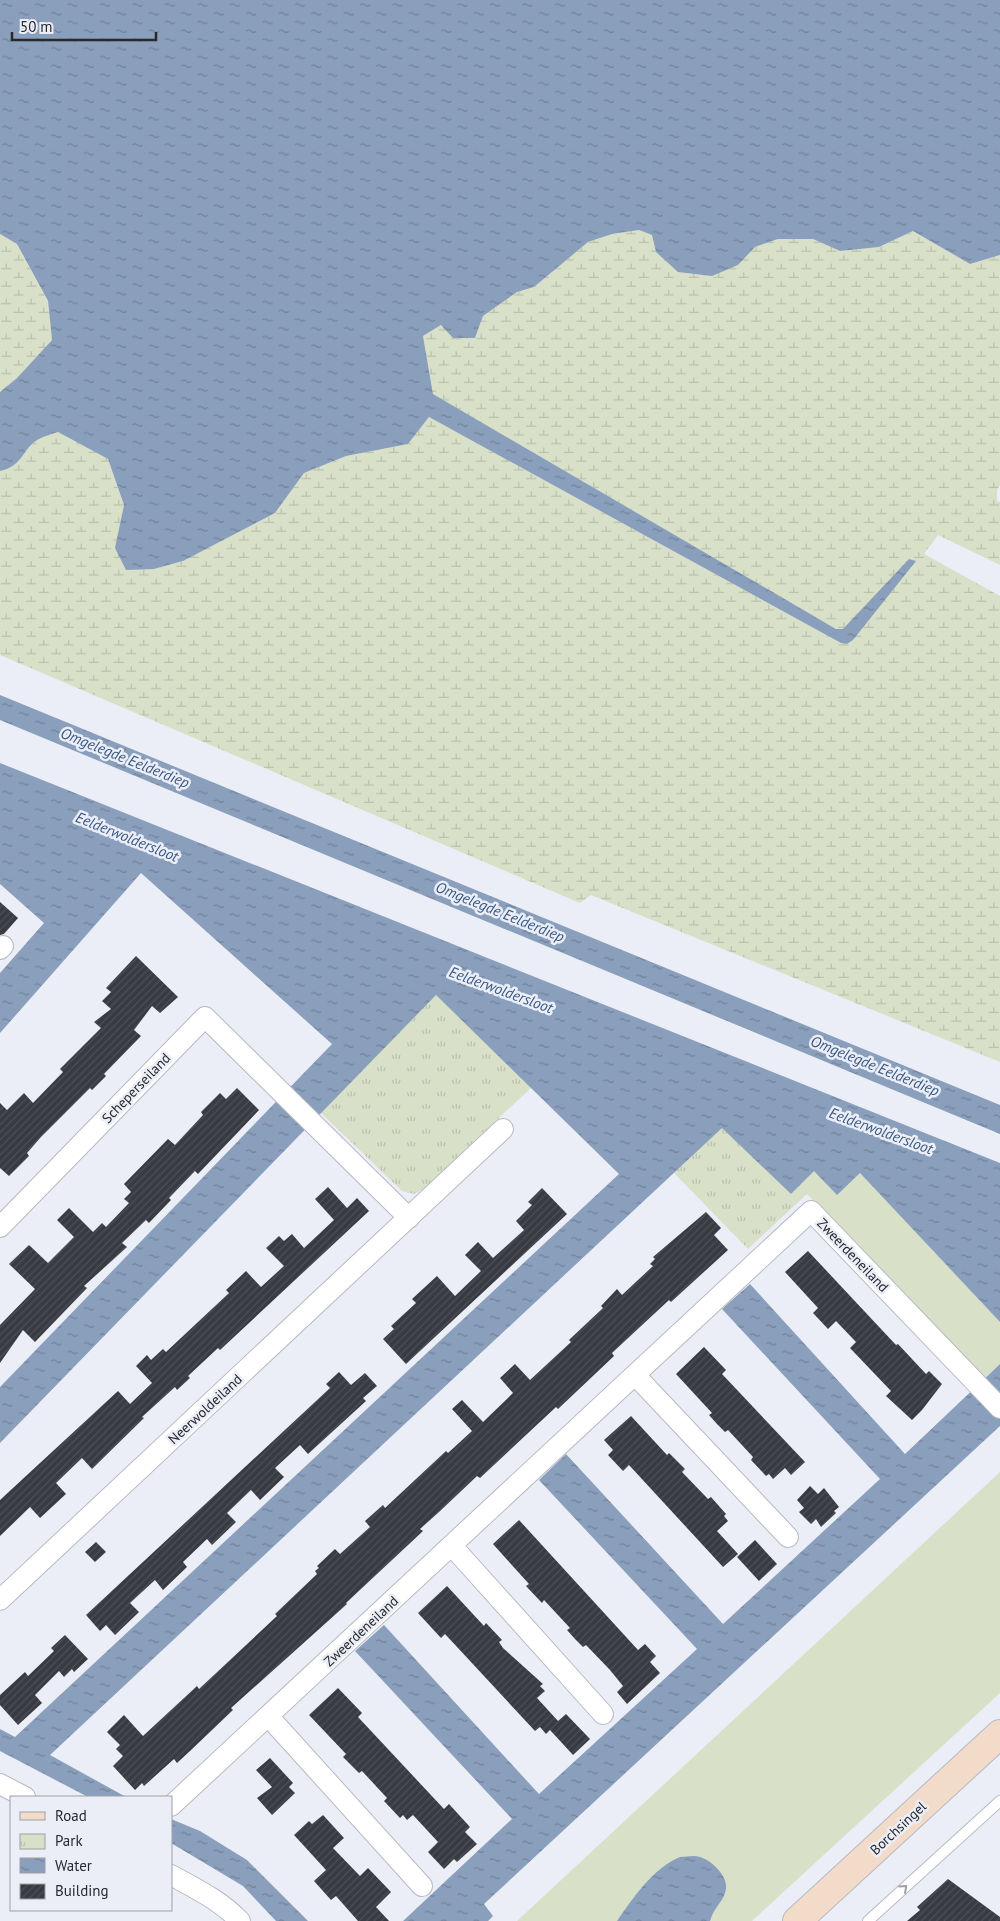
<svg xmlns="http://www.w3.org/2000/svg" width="1000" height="1921" viewBox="0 0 1000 1921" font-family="'PT Sans',sans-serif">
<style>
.green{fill:#d9e0c8}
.wetland{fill:url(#wetland-marsh)}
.park{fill:url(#park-tufts)}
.water{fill:url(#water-ripples)}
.building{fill:url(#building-hatch)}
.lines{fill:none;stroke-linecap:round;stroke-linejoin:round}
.service-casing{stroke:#b7bac2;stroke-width:12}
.minor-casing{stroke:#b7bac2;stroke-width:22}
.secondary-casing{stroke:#b7bac2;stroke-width:30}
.service{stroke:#fff;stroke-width:10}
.minor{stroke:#fff;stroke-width:20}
.secondary{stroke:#f2dbc8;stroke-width:28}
.oneway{stroke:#9e9fa0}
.labels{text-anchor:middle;stroke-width:5;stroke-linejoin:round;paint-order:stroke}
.street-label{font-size:14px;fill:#28292c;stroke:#ebeef7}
.water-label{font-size:15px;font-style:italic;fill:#395883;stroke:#ebeef7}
</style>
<defs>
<pattern id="wetland-marsh" width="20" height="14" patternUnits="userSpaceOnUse" patternTransform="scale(1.25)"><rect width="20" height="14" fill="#d9e0c8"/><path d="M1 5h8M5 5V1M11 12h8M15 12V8" fill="none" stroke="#bac0ac"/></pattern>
<pattern id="park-tufts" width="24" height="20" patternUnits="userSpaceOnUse" patternTransform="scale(1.25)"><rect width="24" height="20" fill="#d9e0c8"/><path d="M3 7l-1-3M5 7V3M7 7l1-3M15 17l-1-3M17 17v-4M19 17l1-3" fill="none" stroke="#bac0ac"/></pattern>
<pattern id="water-ripples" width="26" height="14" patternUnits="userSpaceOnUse" patternTransform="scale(1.25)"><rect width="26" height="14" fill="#8a9fbc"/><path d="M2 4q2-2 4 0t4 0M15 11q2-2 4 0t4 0" fill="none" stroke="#718299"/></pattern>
<pattern id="building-hatch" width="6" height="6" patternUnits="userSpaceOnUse" patternTransform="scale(1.25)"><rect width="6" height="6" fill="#393b43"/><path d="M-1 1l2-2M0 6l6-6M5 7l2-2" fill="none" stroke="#4d4f56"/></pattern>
</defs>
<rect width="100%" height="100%" fill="#ebeef7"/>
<!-- green -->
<g class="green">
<polygon points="814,1170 860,1173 1000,1322 1000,1364 983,1379 807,1194 795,1205 791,1194"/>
<polygon points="1000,1472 1000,1693 752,1921 517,1921"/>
</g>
<!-- wetland -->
<g class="wetland">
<path d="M 639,230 L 652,235 L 656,252 L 738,265 L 755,247 L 778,239 L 813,239 L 840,251 L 879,247 L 913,231 L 970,264 L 1000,255 L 1000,485 L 997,490 L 997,501 L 1000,502 L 1000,565 L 938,535 L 924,554 L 1000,596 L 1000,1062 L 591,895 L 580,903 L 0,655 L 0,471 C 23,467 22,448 39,439 C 44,435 52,434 58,432 L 108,459 L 124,505 L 116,548 L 154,569 L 183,561 L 275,513 L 304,473 L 346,456 L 408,444 L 429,417 L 841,643 L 847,644 L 853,640 L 915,561 L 843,629 L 836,629 L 433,394 L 423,336 L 441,325 L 475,338 L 483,316 L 517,292 L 534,287 L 588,242 L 612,234 Z"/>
<polygon points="0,234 17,244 48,302 52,340 17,378 0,392"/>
</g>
<!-- park -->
<g class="park">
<polygon points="436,994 532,1087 423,1189 414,1194 402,1191 321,1113"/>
<polygon points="722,1127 791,1194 795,1205 748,1249 674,1173"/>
</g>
<!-- water -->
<g class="water">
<path d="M 0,0 L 1000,0 L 1000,255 L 970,264 L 913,231 L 879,247 L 840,251 L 813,239 L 778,239 L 755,247 L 738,265 L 712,276 L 678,272 L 656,252 L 652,235 L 639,230 L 612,234 L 588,242 L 534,287 L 517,292 L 483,316 L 475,338 L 453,338 L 441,325 L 423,336 L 433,394 L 836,629 L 843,629 L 909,559 L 916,561 L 853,640 L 847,644 L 841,643 L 429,417 L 408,444 L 346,456 L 304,473 L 275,513 L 183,561 L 154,569 L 126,570 L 115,548 L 124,505 L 108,459 L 58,432 C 52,434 44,436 39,439 C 22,448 23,467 0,471 L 0,392 L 17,378 L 52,340 L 48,301 L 17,244 L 0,234 Z"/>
<polygon points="0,695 1000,1105 1000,1134 0,720"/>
<polygon points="0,763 1000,1163 1000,1322 860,1173 837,1195 814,1171 791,1194 722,1128 50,1755 126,1797 88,1797 0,1751 0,1729 15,1737 619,1174 436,995 0,1443 0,1387 332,1044 141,873 0,1033 0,973 44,923 0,884"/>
<polygon points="750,1284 905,1454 1000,1364 1000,1426 484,1904 493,1916 488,1921 403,1921 512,1819 355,1651 384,1625 539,1794 697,1649 539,1480 566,1454 723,1624 880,1479 722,1309"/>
<polygon points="171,1819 200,1831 247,1860 308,1921 276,1921 243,1886 171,1843"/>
<path d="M 680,1857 C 686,1857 694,1855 700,1857 C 713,1861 731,1879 725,1893 C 722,1903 714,1907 710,1921 L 617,1921 C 633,1898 653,1868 680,1857 Z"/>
</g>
<!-- building -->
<g class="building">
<polygon points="0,902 18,918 4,934 0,935"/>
<polygon points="136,956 178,997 160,1013 152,1006 134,1030 141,1036 104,1074 106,1076 92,1090 90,1088 41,1137 27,1153 29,1156 9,1176 0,1168 0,1103 7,1110 24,1093 33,1103 63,1072 60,1069 101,1028 94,1022 111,1009 102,1001 111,992 106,988"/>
<polygon points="237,1088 259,1110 198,1174 195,1171 169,1198 171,1200 149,1223 146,1220 122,1243 127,1247 84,1286 87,1288 35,1342 23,1330 0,1363 0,1325 35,1289 9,1264 29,1245 48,1263 74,1237 57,1220 69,1208 93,1232 102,1223 106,1227 129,1203 124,1199 131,1192 124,1184 168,1139 175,1145 203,1115 201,1112 220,1093 226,1099"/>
<polygon points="328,1187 347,1208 357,1198 369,1211 220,1350 218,1348 188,1376 190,1378 177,1390 175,1387 142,1417 144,1418 92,1469 82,1458 56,1483 66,1494 40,1518 30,1507 0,1536 0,1500 118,1391 130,1404 152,1383 136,1366 147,1355 151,1360 163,1349 166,1352 229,1293 226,1290 246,1271 261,1287 284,1266 266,1248 279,1236 284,1241 292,1234 304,1248 334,1220 315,1199"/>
<polygon points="542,1188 567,1214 406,1364 383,1339 394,1329 391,1326 416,1303 412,1299 437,1276 455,1296 481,1271 465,1255 478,1242 493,1258 524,1230 516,1221 532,1205 528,1202"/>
<polygon points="706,1212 721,1228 714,1235 728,1250 671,1302 669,1300 612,1353 614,1356 558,1409 556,1407 480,1478 477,1476 439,1512 420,1529 423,1531 346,1603 347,1604 231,1708 233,1710 190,1751 177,1763 174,1759 144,1786 142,1783 135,1790 113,1766 123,1756 116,1749 120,1745 107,1732 124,1715 143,1736 197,1686 199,1689 277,1616 275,1614 317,1574 315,1571 319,1568 317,1566 335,1549 340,1554 370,1527 365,1521 383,1505 385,1508 446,1451 448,1453 472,1431 452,1409 462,1400 483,1422 513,1393 500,1378 515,1364 530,1380 571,1342 569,1340 603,1308 601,1306 617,1289 622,1295 653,1266 650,1264 655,1259 653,1257"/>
<polygon points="808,1251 896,1345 898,1344 926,1374 929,1371 942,1384 922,1410 912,1420 886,1396 891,1391 850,1348 856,1342 836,1321 828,1329 813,1313 818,1308 785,1272"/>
<polygon points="704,1347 726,1370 722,1374 805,1462 791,1475 785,1468 773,1479 769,1474 766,1476 751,1460 753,1457 728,1430 725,1432 717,1424 709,1415 712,1413 676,1374"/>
<polygon points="339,1372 351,1385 365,1373 377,1386 363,1398 366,1401 308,1454 300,1445 275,1468 284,1477 260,1500 251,1490 227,1513 236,1522 212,1545 207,1539 183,1562 187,1567 163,1590 155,1580 130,1603 139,1612 115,1635 106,1625 100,1631 86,1615 330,1388 326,1384"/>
<polygon points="631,1416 667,1455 669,1453 685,1469 682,1472 708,1499 711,1497 726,1514 724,1516 728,1521 717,1531 738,1554 723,1567 629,1465 623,1471 608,1455 613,1450 604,1440"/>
<polygon points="810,1486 818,1494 824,1488 839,1507 834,1511 836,1513 821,1527 816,1519 811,1524 799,1512 804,1508 797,1500"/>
<polygon points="519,1520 638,1650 645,1644 656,1656 650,1662 660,1673 627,1704 617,1692 623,1686 610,1670 586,1645 583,1647 575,1639 567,1630 570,1628 544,1600 542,1603 526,1586 529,1584 493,1544"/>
<polygon points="755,1540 777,1564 759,1581 737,1557"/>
<polygon points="96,1542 106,1552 95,1562 85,1552"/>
<polygon points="447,1586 484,1626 486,1623 502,1640 499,1642 503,1648 543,1684 540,1686 545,1691 537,1698 558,1721 566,1714 590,1739 573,1755 550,1730 546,1734 540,1727 535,1731 445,1634 441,1638 418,1613"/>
<polygon points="65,1635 88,1659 74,1672 72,1669 64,1677 59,1671 35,1695 42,1703 18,1725 0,1705 0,1695 25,1672 28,1676 54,1651 51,1648"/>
<polygon points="338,1688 362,1713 358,1717 444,1809 449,1804 470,1827 465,1832 477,1844 457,1862 454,1859 444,1869 428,1852 438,1842 413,1815 407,1820 403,1815 400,1818 384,1801 387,1798 362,1771 359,1773 343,1757 346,1754 309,1715"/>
<polygon points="270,1758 293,1783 289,1787 295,1793 272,1815 257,1798 272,1787 256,1770"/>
<polygon points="323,1815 344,1838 333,1848 360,1876 368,1868 391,1892 376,1907 389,1921 358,1921 336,1896 331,1900 314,1881 326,1870 294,1835 309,1821 312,1824"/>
<polygon points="948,1879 1000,1917 1000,1921 907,1921 920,1910 917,1907"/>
</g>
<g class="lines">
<!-- service casing -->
<g class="service-casing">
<polyline id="service" points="868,1921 1000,1801"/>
</g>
<!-- minor casing -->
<g class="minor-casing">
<g id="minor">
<polyline points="0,949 3,946"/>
<polyline points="0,1227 205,1017 409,1218"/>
<polyline points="635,1375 788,1537"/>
<polyline points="452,1546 603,1714"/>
<polyline points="0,1600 503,1129"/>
<polyline points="269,1717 422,1886"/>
<polyline points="0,1784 25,1797"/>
<polyline points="171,1806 811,1211 1000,1408"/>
<path d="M 171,1875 C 196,1889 220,1900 240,1921"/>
</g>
</g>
<!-- secondary casing -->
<g class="secondary-casing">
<polyline id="secondary" points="797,1921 1000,1734"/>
</g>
<!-- service -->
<use href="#service" class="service"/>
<!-- minor -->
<use href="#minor" class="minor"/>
<!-- secondary -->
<use href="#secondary" class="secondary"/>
</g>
<!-- one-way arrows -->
<defs><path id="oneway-chevron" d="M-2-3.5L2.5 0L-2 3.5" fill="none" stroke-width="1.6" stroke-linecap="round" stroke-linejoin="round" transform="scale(1.25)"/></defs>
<use class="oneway" href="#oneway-chevron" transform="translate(904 1888) rotate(-42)"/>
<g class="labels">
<!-- street labels -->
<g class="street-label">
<text transform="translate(136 1088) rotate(-46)" y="5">Scheperseiland</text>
<text transform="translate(853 1255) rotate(46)" y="5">Zweerdeneiland</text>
<text transform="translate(205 1409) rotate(-43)" y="5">Neerwoldeiland</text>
<text transform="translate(361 1631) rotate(-43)" y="5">Zweerdeneiland</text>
<text transform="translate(898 1828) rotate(-43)" y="5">Borchsingel</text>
</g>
<!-- water labels -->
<g class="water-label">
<text transform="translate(125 758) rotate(22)" y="5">Omgelegde Eelderdiep</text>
<text transform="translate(127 837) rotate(22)" y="5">Eelderwoldersloot</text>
<text transform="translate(500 912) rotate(22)" y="5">Omgelegde Eelderdiep</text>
<text transform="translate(501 990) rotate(20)" y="5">Eelderwoldersloot</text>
<text transform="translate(875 1066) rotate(22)" y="5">Omgelegde Eelderdiep</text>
<text transform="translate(881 1131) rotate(20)" y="5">Eelderwoldersloot</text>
</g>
</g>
<!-- legend -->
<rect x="10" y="1796" width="162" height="115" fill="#ebeef7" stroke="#9d9fa6"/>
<rect x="20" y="1812" width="25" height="8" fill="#f2dbc8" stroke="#9d9fa6"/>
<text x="55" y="1821" font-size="15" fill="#28292c">Road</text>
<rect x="20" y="1834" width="25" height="15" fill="url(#park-tufts)" stroke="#9d9fa6"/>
<text x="55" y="1846" font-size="15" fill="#28292c">Park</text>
<rect x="20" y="1858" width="25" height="15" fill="url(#water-ripples)" stroke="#9d9fa6"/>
<text x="55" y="1871" font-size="15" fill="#28292c">Water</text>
<rect x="20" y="1884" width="25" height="15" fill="url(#building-hatch)" stroke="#9d9fa6"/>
<text x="55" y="1896" font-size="15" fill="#28292c">Building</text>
<!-- scale -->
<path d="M12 32v8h144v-8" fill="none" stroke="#28292c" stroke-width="2.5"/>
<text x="20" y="32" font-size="15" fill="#28292c" stroke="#ebeef7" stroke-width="4" paint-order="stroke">50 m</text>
</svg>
